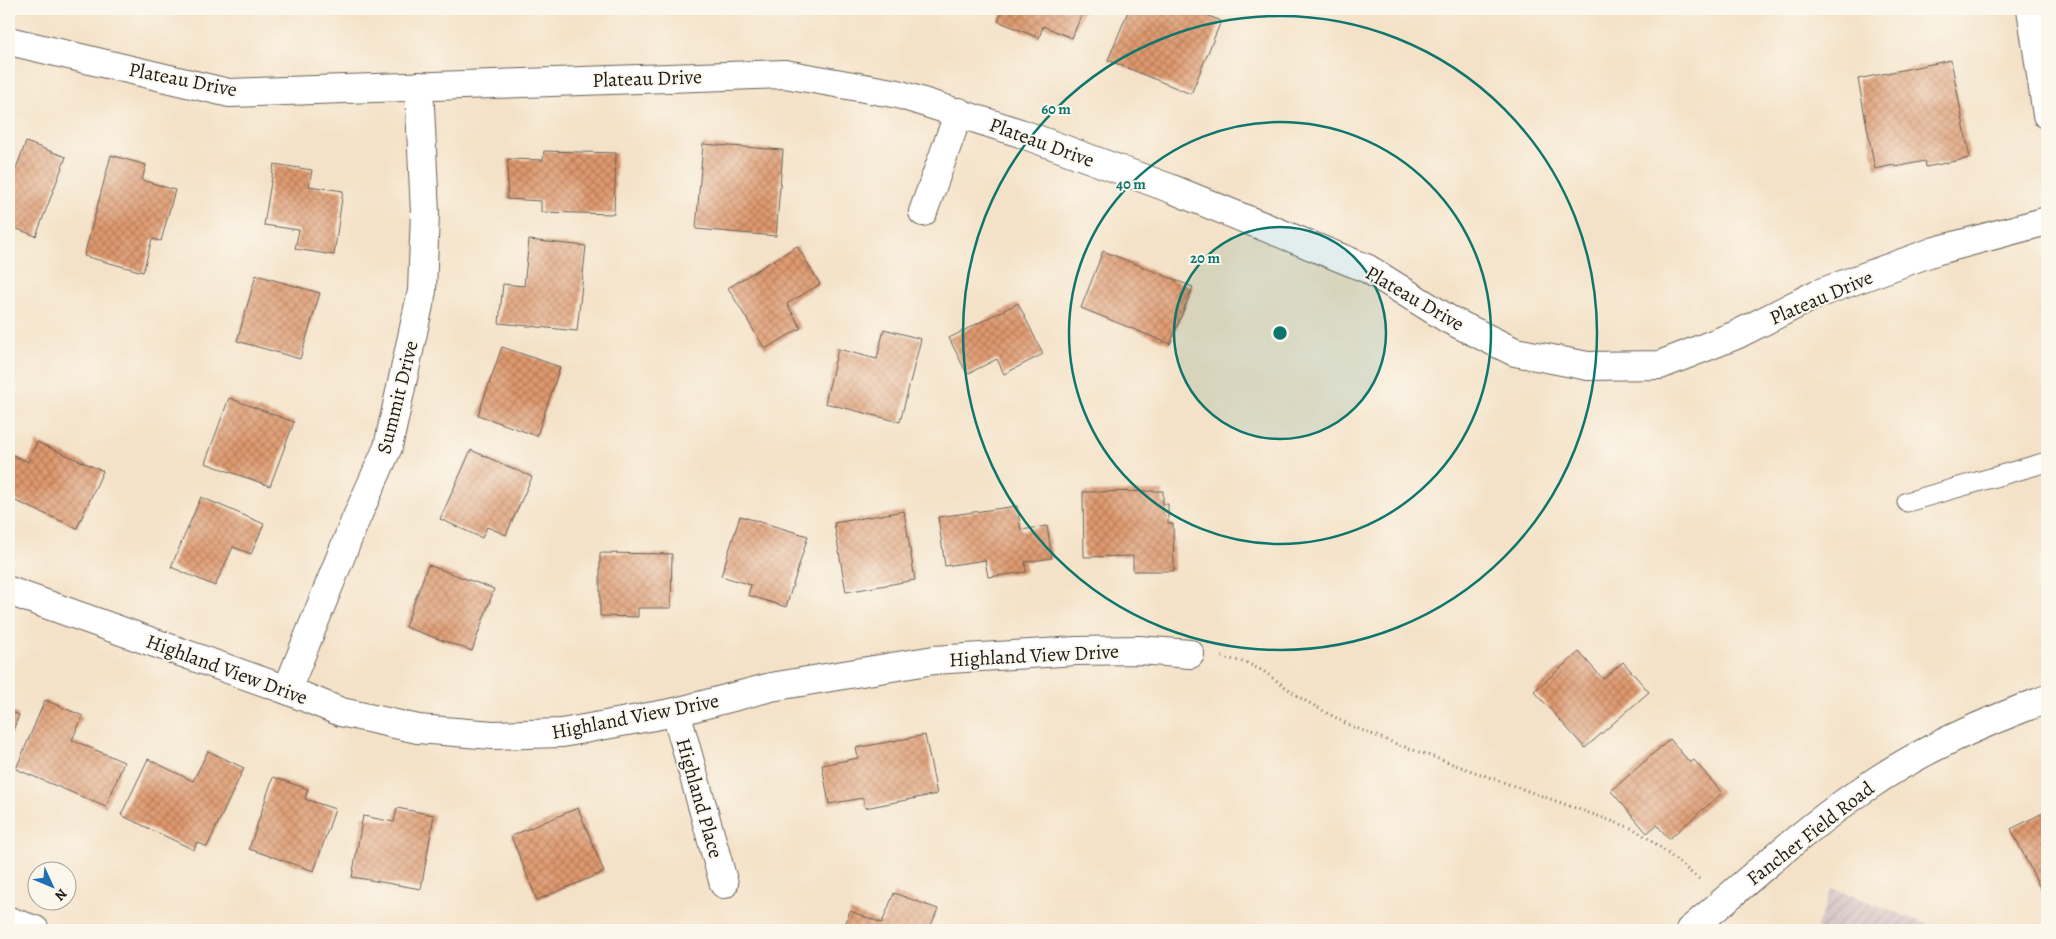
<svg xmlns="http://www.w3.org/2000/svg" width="2056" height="939" viewBox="0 0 2056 939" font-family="Alegreya,serif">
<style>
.industrial{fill:url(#industrial-furrows)}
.building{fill:url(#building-cross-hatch)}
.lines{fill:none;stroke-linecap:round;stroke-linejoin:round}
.lane-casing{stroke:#686158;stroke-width:21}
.street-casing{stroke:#686158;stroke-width:30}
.secondary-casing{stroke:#686158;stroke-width:30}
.path{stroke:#686158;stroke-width:3;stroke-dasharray:1 4;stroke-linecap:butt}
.lane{stroke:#fff;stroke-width:19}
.street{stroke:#fff;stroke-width:28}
.secondary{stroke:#fff;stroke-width:28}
.ring{fill:none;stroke:#0f766e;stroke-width:2.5}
.labels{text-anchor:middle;stroke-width:4;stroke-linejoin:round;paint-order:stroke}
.street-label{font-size:20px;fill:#1c1c1c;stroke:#fbf7ec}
.centre{fill:#0f766e;stroke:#fbf7ec;stroke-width:2.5}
.ring-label{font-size:15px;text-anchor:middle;font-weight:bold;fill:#0f766e;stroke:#fbf7ec;stroke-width:4;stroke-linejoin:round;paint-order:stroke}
</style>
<defs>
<pattern id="industrial-furrows" width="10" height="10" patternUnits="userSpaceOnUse" patternTransform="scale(1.25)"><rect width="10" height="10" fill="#d2bfc0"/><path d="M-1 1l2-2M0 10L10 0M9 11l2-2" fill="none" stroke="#b4a4a4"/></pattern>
<pattern id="building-cross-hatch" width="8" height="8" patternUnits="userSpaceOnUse" patternTransform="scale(1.25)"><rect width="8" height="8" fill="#df996e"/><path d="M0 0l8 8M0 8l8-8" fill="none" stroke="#b47c5a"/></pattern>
</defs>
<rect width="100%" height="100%" fill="#fbf7ec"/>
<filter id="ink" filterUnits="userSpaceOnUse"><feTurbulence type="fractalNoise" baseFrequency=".02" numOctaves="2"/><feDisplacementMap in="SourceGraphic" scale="10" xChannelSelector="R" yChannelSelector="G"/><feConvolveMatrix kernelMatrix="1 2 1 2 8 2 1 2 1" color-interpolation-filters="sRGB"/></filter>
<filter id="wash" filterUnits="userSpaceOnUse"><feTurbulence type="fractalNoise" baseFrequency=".0096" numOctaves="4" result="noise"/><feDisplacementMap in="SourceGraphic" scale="20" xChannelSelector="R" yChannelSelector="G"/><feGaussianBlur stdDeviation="1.12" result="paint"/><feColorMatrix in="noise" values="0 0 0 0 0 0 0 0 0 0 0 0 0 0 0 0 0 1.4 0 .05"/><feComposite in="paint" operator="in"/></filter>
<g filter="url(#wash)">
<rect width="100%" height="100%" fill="#f4e2c8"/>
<!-- industrial -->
<polygon class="industrial" points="1832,888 1942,930 1816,930"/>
<g id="blocks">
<!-- building -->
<g class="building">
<polygon points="1003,9 1084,9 1072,38 1043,26 1039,38 998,21"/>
<polygon points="1129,9 1144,9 1157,14 1159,9 1192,9 1221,21 1191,94 1108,60"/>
<polygon points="1951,60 1970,158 1926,167 1925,161 1895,167 1894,165 1875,169 1858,79"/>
<polygon points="26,142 66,157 36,236 9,226 9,174 13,176"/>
<polygon points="703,144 783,150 776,236 696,229"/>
<polygon points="544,151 616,153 614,214 541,212 541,201 507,199 508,159 543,160"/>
<polygon points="111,155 146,165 142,180 175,190 161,241 152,239 143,272 84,256"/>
<polygon points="274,164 312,170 309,186 343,191 334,255 295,249 299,230 264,225"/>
<polygon points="529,240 586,246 577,331 499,323 503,284 524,286"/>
<polygon points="797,246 820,284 787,304 801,328 765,349 728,288"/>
<polygon points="1103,251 1193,287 1170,344 1081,308"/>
<polygon points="256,275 320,293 300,359 237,341"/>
<polygon points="1018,303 1043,354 1004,374 997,359 967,374 949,338"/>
<polygon points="884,329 921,339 900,422 825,403 838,349 877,359"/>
<polygon points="502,347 560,367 537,436 478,415"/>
<polygon points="229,398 294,422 270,486 205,463"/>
<polygon points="37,442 103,471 77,528 9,498 9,464 13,455 28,462"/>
<polygon points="471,450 532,477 506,535 487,527 482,538 440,519"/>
<polygon points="1163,491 1163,504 1168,504 1168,523 1173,524 1174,571 1133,571 1133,556 1084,557 1083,492"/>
<polygon points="201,497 264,524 251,554 233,547 215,586 171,567"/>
<polygon points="1017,506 1021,530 1047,526 1052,558 1025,562 1026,572 988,577 985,560 945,566 938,517"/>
<polygon points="904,511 915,580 846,592 834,523"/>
<polygon points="740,516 808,536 786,607 748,595 751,585 721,576"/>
<polygon points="600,553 672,554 671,608 638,608 638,617 600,616"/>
<polygon points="428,565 494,589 472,651 405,627"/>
<polygon points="1579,652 1603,679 1623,662 1649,692 1585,748 1534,691"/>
<polygon points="45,700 83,716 72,740 124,762 106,807 16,769"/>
<polygon points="9,711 19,715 9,740"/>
<polygon points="925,735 937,794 865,808 863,798 829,804 822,765 858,758 856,748"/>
<polygon points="1670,739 1690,763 1694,760 1722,793 1669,839 1657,825 1647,833 1611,791"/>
<polygon points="208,751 244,768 207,847 197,842 194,850 121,815 148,759 193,781"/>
<polygon points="273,777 308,789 305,799 335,809 314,871 249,849"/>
<polygon points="397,808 434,815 421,889 352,877 363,816 394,822"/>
<polygon points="578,808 604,872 537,900 511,836"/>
<polygon points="2047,811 2047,902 2011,829"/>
<polygon points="894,893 938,909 929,930 843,930 850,911 882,923"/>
</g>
</g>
</g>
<g filter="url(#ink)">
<use href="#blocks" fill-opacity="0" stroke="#686158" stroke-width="1"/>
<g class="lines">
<!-- lane casing -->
<g class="lane-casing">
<polyline id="lane" points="1907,502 2047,462"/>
</g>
<!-- street casing -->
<g class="street-casing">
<g id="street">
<polyline points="2031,9 2047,115"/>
<polyline points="9,41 229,93 785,74 898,94 1020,133 1172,189 1368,269 1448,319 1515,352 1588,366 1660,365 1736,335 1817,294 1935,251 2047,221"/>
<polyline points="923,212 959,112"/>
<polyline points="9,591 287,690 341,712 418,729 493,735 562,733 676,712 771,687 934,660 1076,651 1139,650 1190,654"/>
<polyline points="287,690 355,521 388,447 422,291 425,213 419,86"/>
<polyline points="676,712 724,884"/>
</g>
</g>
<!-- secondary casing -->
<g class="secondary-casing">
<g id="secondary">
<polyline points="9,921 35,930"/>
<path d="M 1690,930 C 1748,881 1804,829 1867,787 C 1922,749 1985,722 2047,699"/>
</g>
</g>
<!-- path -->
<polyline class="path" points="1222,657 1247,663 1263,671 1302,699 1351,726 1394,743 1634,829 1655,843 1699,879"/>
<!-- lane -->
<use href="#lane" class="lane"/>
<!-- street -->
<use href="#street" class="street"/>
<!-- secondary -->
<use href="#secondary" class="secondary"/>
</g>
</g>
<!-- distance rings -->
<circle cx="1280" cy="333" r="106" fill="#0f766e" fill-opacity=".12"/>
<g class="ring">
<circle cx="1280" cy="333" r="106"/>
<circle cx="1280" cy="333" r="211"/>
<circle cx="1280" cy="333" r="317"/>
</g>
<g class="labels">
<!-- street labels -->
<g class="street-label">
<text transform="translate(647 78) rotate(-2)" y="7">Plateau Drive</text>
<text transform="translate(183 79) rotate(11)" y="7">Plateau Drive</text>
<text transform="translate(1042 142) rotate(20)" y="7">Plateau Drive</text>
<text transform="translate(1821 297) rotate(-23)" y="7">Plateau Drive</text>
<text transform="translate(1415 298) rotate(30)" y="7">Plateau Drive</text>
<text transform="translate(397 397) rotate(-76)" y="7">Summit Drive</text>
<text transform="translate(1034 655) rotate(-3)" y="7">Highland View Drive</text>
<text transform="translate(227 669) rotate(20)" y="7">Highland View Drive</text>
<text transform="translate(635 716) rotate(-11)" y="7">Highland View Drive</text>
<text transform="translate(700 798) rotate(74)" y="7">Highland Place</text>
<text transform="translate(1810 833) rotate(-38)" y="7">Fancher Field Road</text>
</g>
</g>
<circle cx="1280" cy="333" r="8" class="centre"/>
<g class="ring-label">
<text x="1056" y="114">60 m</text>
<text x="1131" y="189">40 m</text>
<text x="1205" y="263">20 m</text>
</g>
<!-- margin -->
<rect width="2056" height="939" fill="none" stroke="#fbf7ec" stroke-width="30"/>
<!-- north arrow -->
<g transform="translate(52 886) rotate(134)"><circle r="24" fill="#fbf7ec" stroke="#a29f99"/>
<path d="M0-4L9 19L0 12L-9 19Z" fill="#1f6fb2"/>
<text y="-8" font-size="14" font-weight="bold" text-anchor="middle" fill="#1c1c1c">N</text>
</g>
</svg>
